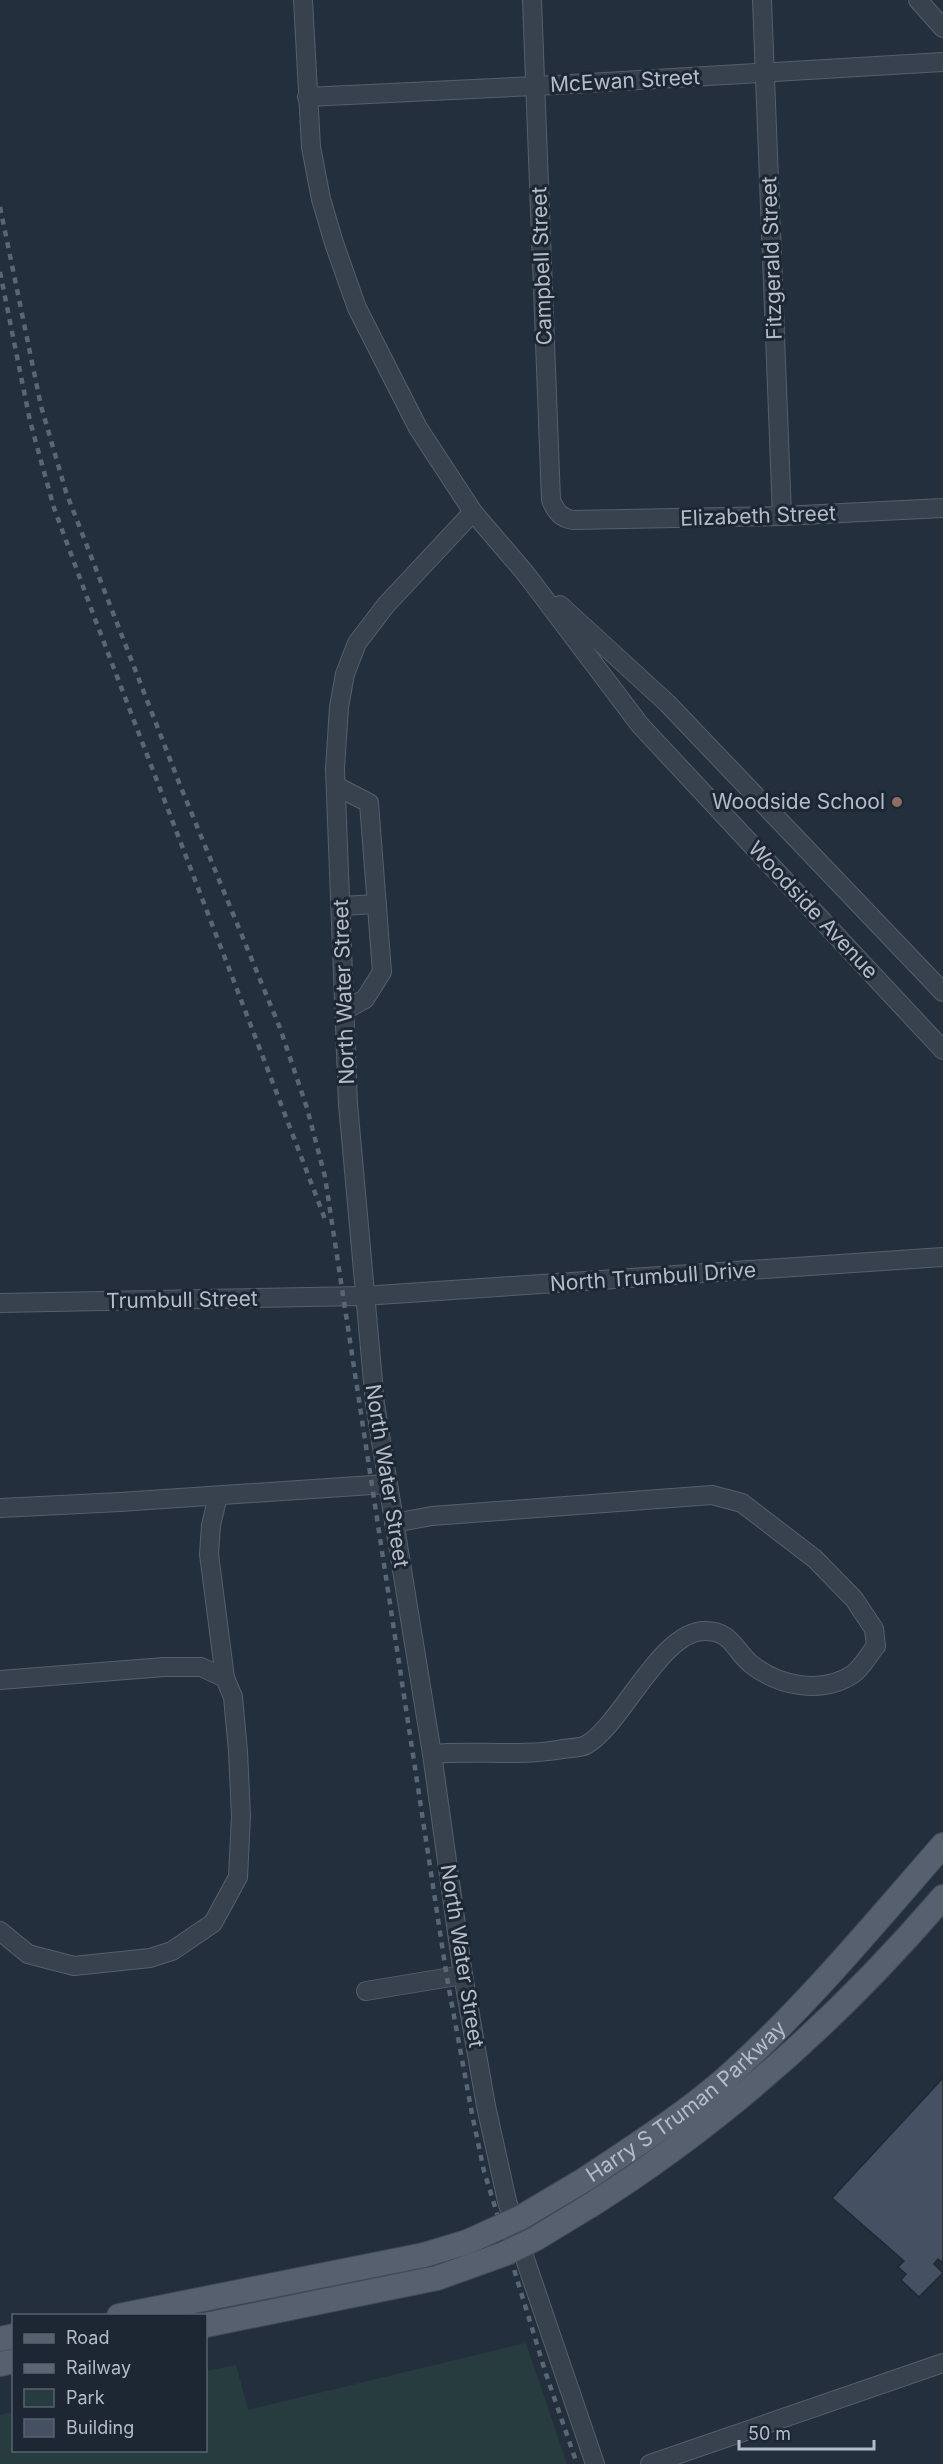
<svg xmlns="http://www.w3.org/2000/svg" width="943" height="2464" viewBox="0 0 943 2464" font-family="Inter,sans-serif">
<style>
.green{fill:#263c3f}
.building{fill:#455162;stroke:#1f2835;stroke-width:1.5}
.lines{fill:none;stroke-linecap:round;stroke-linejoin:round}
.minor-casing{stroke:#565f6c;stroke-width:20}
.major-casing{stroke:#414a57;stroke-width:26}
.minor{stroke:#38414e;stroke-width:18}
.major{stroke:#56606e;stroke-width:24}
.rail{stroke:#5a6575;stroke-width:4.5;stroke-dasharray:6 6;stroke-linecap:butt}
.major-bridge-casing{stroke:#414a57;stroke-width:26;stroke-linecap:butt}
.major-bridge{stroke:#56606e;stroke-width:24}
.education-dot{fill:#8d6e63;stroke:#1d2633;stroke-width:2}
.labels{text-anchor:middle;stroke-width:6;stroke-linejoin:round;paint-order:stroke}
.street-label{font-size:21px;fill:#b4bcc9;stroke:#1d2633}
.poi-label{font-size:21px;fill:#b4bcc9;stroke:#1d2633;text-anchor:end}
</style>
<rect width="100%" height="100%" fill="#242f3e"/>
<!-- green -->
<polygon class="green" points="526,2343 567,2464 0,2464 0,2415 13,2412 14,2450 206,2450 206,2371 236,2365 248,2410"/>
<!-- building -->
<polygon class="building" points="943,2078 943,2263 938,2259 934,2264 943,2273 919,2297 901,2280 906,2274 898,2267 904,2261 832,2198"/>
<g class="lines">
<!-- minor casing -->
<g class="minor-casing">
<g id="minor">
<polyline points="303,0 311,147 321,199 334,243 357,308 418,428 473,512 526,574 640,725 943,1050"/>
<path d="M 532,0 L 551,500 C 556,512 561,518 573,520 L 782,516 L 943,508"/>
<polyline points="762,0 782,516"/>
<polyline points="918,0 943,28"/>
<polyline points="307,97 555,85 943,62"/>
<polyline points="473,512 386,605 357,643 345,674 339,707 335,769 348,1104 375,1404 432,1754 463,1975 486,2106 507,2201 525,2259 595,2464"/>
<polyline points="560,605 667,703 943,992"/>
<polyline points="336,786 369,803 382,972 365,999 345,1010"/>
<polyline points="341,906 377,904"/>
<polyline points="0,1303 363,1296 943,1257"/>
<polyline points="218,1496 211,1525 209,1554 225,1678"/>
<polyline points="0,1508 120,1502 387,1484"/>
<path d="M 394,1523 L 432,1516 L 712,1495 L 742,1503 L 815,1559 L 854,1599 L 874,1629 L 876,1646 C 869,1654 862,1668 853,1674 C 822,1695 778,1686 751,1664 C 734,1650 732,1631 705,1631 C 660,1631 622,1725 586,1745 C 580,1748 570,1748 563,1749 C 520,1757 476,1750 432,1754"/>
<polyline points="0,1680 164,1667 201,1667 225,1678 233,1697 238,1751 241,1816 238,1877 213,1923 172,1951 150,1958 74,1966 28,1954 0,1931"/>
<polyline points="366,1991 463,1975"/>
<polyline points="650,2464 943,2363"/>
</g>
</g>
<!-- major casing -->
<g class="major-casing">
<g id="major">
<path id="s1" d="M 584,2180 C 632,2148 681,2117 725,2079 C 805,2008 873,1925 943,1845"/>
<path d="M 591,2205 C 724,2121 841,2016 943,1897"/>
<polyline points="119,2316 424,2255"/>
<polyline points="206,2325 437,2278"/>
<polyline points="0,2339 14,2336"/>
<polyline points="0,2364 14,2361"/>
</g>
</g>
<!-- minor -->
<use href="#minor" class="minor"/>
<!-- major -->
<use href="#major" class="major"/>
<!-- rail -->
<g class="rail">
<polyline points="0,207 41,406 66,492 180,785 280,1028 307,1108 325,1177 447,1978 473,2119 484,2171 546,2374 577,2464"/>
<polyline points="0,272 30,421 54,508 95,619 325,1219"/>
</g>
<!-- major-bridge casing -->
<g class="major-bridge-casing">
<g id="major-bridge">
<polyline points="424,2255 467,2242 520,2218 584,2180"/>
<polyline points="437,2278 504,2254 535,2239 591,2205"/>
</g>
</g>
<!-- major-bridge -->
<use href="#major-bridge" class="major-bridge"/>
</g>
<!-- markers -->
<circle class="education-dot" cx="897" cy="802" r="6"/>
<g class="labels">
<!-- street labels -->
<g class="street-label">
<text transform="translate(625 81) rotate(-3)" y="7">McEwan Street</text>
<text transform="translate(772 258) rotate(-92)" y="7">Fitzgerald Street</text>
<text transform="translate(542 266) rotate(-92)" y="7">Campbell Street</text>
<text transform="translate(758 516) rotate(-2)" y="7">Elizabeth Street</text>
<text transform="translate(813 910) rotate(47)" y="7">Woodside Avenue</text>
<text transform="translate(344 992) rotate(-92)" y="7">North Water Street</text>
<text transform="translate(653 1277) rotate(-4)" y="7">North Trumbull Drive</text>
<text transform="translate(182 1300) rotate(-1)" y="7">Trumbull Street</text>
<text transform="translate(387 1476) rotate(81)" y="7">North Water Street</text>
<text transform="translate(462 1956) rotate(81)" y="7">North Water Street</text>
<text dy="7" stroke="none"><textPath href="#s1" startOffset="129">Harry S Truman Parkway</textPath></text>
</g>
<!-- poi labels -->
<g class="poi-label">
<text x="885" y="809">Woodside School</text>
</g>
</g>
<!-- legend -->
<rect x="12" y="2314" width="195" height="138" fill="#1d2633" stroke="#59626f" stroke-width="1.5"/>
<rect x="24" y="2334" width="30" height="9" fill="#56606e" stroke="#59626f" stroke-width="1.5"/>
<text x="66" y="2344" font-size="18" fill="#b4bcc9">Road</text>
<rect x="24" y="2364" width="30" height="9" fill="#5a6575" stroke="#59626f" stroke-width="1.5"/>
<text x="66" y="2374" font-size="18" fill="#b4bcc9">Railway</text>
<rect x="24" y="2389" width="30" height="18" fill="#263c3f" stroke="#59626f" stroke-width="1.5"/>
<text x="66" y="2404" font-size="18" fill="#b4bcc9">Park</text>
<rect x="24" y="2419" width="30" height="18" fill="#455162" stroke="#59626f" stroke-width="1.5"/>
<text x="66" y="2434" font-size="18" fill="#b4bcc9">Building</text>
<!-- scale -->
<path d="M739 2440v9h135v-9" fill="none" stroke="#b4bcc9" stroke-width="3"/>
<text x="748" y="2440" font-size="18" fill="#b4bcc9" stroke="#1d2633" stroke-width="4.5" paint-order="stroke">50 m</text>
</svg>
